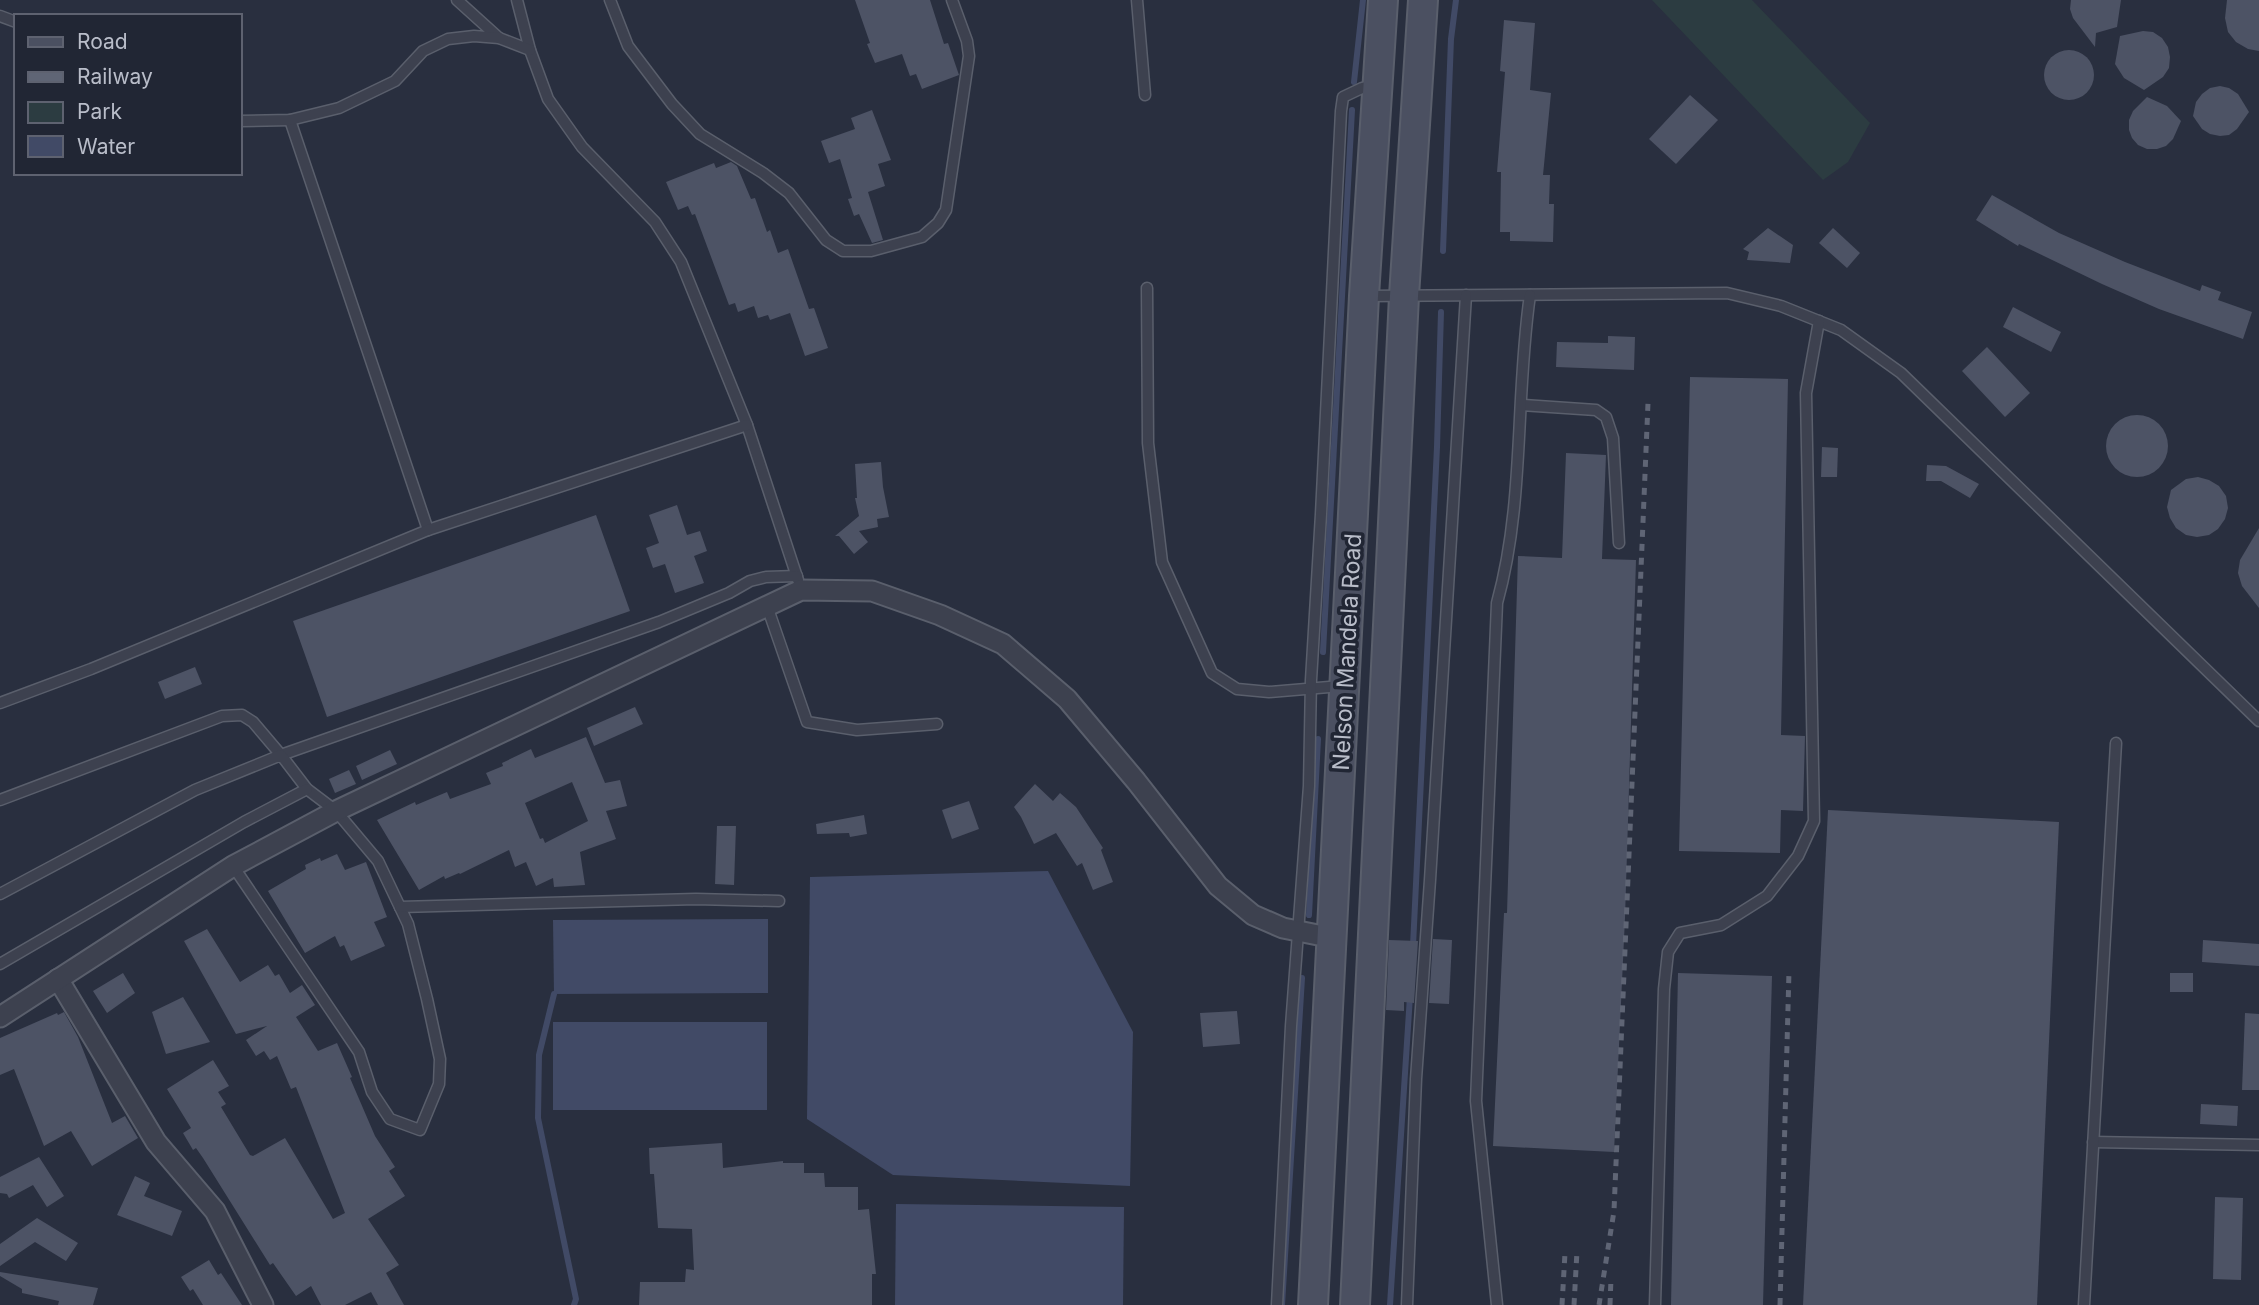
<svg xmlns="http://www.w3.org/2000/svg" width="2259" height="1305" viewBox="0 0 2259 1305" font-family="Inter,sans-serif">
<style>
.green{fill:#2c3c41}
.water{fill:#414a66}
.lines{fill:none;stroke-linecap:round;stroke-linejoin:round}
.stream{stroke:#414a66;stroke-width:6}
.building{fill:#4d5365;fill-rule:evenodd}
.service-casing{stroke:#5a5f6c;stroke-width:13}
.minor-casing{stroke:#5a5f6c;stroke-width:23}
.secondary-casing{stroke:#5a5f6c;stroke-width:32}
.service{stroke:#3d414f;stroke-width:10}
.minor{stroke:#3d414f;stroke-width:19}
.secondary{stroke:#4b5061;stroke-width:28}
.rail{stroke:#5f6575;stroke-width:5;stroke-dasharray:7 7;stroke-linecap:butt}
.labels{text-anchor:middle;stroke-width:7;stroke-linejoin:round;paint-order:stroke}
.street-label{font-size:23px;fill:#b9bdc9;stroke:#212634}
</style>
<rect width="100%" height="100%" fill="#292f3f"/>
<!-- green -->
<polygon class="green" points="1652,0 1752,0 1870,123 1848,162 1823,180"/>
<!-- water -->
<g class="water">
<polygon points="1048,871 1133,1032 1130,1186 893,1175 807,1119 810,877"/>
<polygon points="768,919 768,993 554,994 553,920"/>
<rect x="553" y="1022" width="214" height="88"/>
<polygon points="896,1204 1124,1207 1123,1305 895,1305"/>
</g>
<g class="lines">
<!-- stream -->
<g class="stream">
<polyline points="1354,82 1363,0"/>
<polyline points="1443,251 1451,39 1456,0"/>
<polyline points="1323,652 1352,110"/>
<polyline points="1309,915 1318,739"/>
<polyline points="1413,946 1437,447 1441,312"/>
<polyline points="554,994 539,1055 538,1118 576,1299 574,1305"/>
<polyline points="1282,1305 1302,978"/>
<polyline points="1390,1305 1410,996"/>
</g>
</g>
<!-- building -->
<g class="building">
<polygon points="855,0 930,0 944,44 948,43 959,75 922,89 916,74 910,76 902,54 875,63 867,44 870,43"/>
<polygon points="2071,0 2121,0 2117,27 2096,33 2095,47 2073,18 2070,9"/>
<polygon points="2227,0 2259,0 2259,51 2248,49 2236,42 2228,32 2225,18"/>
<polygon points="1504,20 1535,23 1530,90 1551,93 1543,175 1550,175 1549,204 1554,204 1553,242 1510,241 1510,232 1500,232 1501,172 1497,172 1505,72 1500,71"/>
<polygon points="2143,31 2153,32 2162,38 2168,47 2170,57 2169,68 2163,77 2144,90 2124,78 2115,64 2120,36"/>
<circle cx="2069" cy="75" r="25"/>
<polygon points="2220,86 2229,88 2238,94 2249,112 2237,129 2229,135 2220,136 2210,134 2202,129 2193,116 2196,102 2202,94 2210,88"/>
<polygon points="1690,95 1718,120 1676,164 1649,139"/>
<polygon points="2147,97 2167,106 2181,121 2173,139 2166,146 2157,149 2147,149 2138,145 2132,138 2129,130 2129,120 2133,111"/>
<polygon points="872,110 891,160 878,164 885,186 868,192 883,240 872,243 859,214 854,216 848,199 852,198 840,159 829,163 821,141 855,129 851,118"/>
<polygon points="731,162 737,166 751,199 755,198 767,232 770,230 778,253 788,249 809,309 814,308 828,348 805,356 790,313 770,320 768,315 758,318 754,306 738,312 735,303 729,305 695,214 692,215 688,206 678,210 666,182 714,163 716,168"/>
<polygon points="1992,195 2059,233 2125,262 2200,291 2202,285 2221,292 2218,300 2252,312 2243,339 2159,309 2102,284 2019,244 2018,246 1976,220"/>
<polygon points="1768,228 1793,245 1790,263 1747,260 1749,252 1743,249"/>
<polygon points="1833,228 1860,253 1847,268 1819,243"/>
<polygon points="2013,307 2061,332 2051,352 2003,327"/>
<polygon points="1608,336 1635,337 1634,370 1556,367 1557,342 1608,343"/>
<polygon points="1987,347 2030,393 2005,417 1962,371"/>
<polygon points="1690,377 1788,379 1781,735 1805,736 1803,811 1781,810 1780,853 1679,851"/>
<circle cx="2137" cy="446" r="31"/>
<polygon points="1822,447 1838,448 1837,477 1821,477"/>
<polygon points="1566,453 1606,455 1602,559 1636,560 1625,918 1614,1152 1493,1146 1504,913 1507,913 1518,556 1562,558"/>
<polygon points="881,462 883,487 889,517 877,519 878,527 859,531 868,542 854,554 839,536 835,536 859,516 855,498 857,498 855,464"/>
<polygon points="1927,465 1946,466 1979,484 1970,498 1941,481 1926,481"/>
<polygon points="2198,477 2209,480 2219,486 2226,496 2228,508 2225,519 2218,529 2209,535 2197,537 2186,535 2176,528 2170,518 2167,507 2171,490 2186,479"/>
<polygon points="677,505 687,535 700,531 707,551 694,556 704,583 675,593 665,564 653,568 646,548 659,543 649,515"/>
<polygon points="596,515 630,611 327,717 293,621"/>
<polygon points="2259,528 2259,608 2242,586 2238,573 2240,560"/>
<polygon points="195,667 202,684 165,699 158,682"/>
<polygon points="635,707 643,724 594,746 587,728"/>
<path d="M 586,737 L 605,783 L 620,780 L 627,806 L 606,811 L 616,839 L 580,852 L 585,885 L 554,887 L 553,878 L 536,886 L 526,862 L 515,867 L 509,850 L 460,874 L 459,873 L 445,879 L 444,876 L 419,890 L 377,820 L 415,802 L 416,805 L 447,792 L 450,799 L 491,784 L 486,773 L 503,766 L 502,763 L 531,749 L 535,758 ZM 572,782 L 588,821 L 545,843 L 543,838 L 540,839 L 525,803 Z"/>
<polygon points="390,750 397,764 362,780 356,766"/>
<polygon points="349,770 356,784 335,793 329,779"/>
<polygon points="1035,784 1053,801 1060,793 1076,807 1103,848 1101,850 1113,882 1093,890 1082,863 1077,866 1056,833 1034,844 1021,817 1014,807"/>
<polygon points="969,801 979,829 952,839 942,810"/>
<polygon points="1828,810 2059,822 2037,1305 1803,1305"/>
<polygon points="864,815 867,834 850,837 849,833 817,834 816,824"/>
<polygon points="717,826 736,826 734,885 715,884"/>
<polygon points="337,854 345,870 366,862 387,917 374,922 385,946 351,961 344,945 340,947 335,936 305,953 268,891 306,869 305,865 320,858 321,861"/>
<polygon points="207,929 240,982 268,965 275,976 279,974 290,993 302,985 315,1005 296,1017 318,1051 337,1043 352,1077 350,1078 375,1136 395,1167 389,1171 405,1196 368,1219 399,1265 386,1273 404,1305 378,1305 371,1292 345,1305 321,1305 311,1286 296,1296 273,1263 270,1265 203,1158 196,1148 193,1150 183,1133 191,1128 167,1089 213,1060 229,1086 218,1092 226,1104 221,1107 250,1155 253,1156 285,1138 333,1219 345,1213 296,1087 291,1089 277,1056 270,1060 264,1051 256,1056 246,1040 267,1026 236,1034 184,941"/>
<polygon points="1433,939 1452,940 1449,1004 1429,1003"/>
<polygon points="1389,940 1418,941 1414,1003 1404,1002 1404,1011 1386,1010"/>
<polygon points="2203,940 2259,944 2259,966 2202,962"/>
<polygon points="123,973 135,993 107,1013 93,991"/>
<polygon points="1678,973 1772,976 1763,1305 1671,1305"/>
<rect x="2170" y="973" width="23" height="19"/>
<polygon points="183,997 210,1042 166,1054 152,1012"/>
<polygon points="1237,1011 1240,1044 1203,1047 1200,1013"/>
<polygon points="64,1012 78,1037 112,1123 125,1116 138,1138 92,1166 71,1131 44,1146 14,1069 0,1075 0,1038 57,1013 58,1015"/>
<polygon points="2245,1013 2259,1014 2259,1090 2242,1090"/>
<polygon points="2201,1104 2238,1106 2237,1126 2200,1124"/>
<polygon points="722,1143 723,1168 783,1161 783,1163 804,1163 804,1173 824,1173 825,1187 858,1187 858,1210 869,1209 876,1274 872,1274 872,1305 639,1305 640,1282 685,1282 686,1269 694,1270 692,1229 658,1228 654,1174 650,1174 649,1148"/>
<polygon points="39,1157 64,1196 47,1207 33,1185 9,1198 7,1194 0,1193 0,1177"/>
<polygon points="135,1176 150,1183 144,1196 182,1211 172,1236 117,1215"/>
<polygon points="2215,1197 2243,1198 2241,1280 2213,1279"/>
<polygon points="37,1218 78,1243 66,1261 35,1242 0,1266 0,1244"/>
<polygon points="209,1260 218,1275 221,1273 242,1305 203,1305 193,1289 190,1291 181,1277"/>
<polygon points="0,1272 98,1288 93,1305 58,1305 59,1301 22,1293 22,1289 0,1276"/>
</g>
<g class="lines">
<!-- service casing -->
<g class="service-casing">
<g id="service">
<polyline points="457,0 499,38"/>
<polyline points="517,0 530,50 548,99 582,147 655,222 681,262 747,425 798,580"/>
<polyline points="610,0 628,46 672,104 700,134 763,173 789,193 826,240 843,251 871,251 922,237 938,223 946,210 969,56 967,41 952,0"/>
<polyline points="1137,0 1145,95"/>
<polyline points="0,16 16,22"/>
<polyline points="290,120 428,530"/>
<polyline points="240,121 290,120 339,108 395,81 423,51 448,39 474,36 499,38 530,50"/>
<polyline points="1147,288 1148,443 1162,562 1212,673 1237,689 1269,692 1341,686"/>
<polyline points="1367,296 1727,293 1781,306 1841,330 1901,373 2259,721"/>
<polyline points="1522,405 1596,410 1606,417 1613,438 1619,543"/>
<polyline points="767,606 807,722 857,730 937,724"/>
<polyline points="0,703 91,669 428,530 747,425"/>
<polyline points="0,800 222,716 242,715 253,722 281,755 659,622 729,593 750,581 766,577 797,576"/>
<polyline points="0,894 195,790 281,755 307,789 336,811 378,861 408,924 427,999 440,1059 439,1084 420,1130 390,1119 372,1092 359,1052 233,866"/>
<polyline points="400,907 696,899 779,901"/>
<polyline points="0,964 244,822 307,789"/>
<polyline points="2093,1142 2259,1145"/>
<polyline points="1277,1305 1291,1026 1309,786 1311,680 1321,514 1341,111 1343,97 1362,88 1374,85"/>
<polyline points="1407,1305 1416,1079 1430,880 1466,295"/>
<path d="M 1497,1305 L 1476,1101 L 1497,603 C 1525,502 1515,397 1530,295"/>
<polyline points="1655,1305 1664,989 1668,952 1680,933 1721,925 1767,896 1798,856 1814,821 1806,393 1819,321"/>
<polyline points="2084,1305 2116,743"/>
</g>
</g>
<!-- minor casing -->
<g class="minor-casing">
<g id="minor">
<polyline points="58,979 156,1142 215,1211 263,1305"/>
<polyline points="0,1017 233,866 336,811 801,590 872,591 940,615 1003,644 1067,699 1136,781 1218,886 1253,915 1283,928 1333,938"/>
</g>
</g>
<!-- secondary casing -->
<g class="secondary-casing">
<g id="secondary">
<polyline points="1313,1305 1364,296 1383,0"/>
<polyline points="1355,1305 1404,296 1423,0"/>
</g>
</g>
<!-- service -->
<use href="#service" class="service"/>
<!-- minor -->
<use href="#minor" class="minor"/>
<!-- secondary -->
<use href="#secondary" class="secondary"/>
<!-- rail -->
<g class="rail">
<polyline points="1562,1305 1565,1253"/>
<polyline points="1574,1305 1577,1251"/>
<polyline points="1599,1305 1614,1211 1648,403"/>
<polyline points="1610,1305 1611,1278"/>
<polyline points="1780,1305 1789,971"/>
</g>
</g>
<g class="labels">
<!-- street labels -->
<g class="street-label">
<text transform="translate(1347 652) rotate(-87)" y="8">Nelson Mandela Road</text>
</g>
</g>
<!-- legend -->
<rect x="14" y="14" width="228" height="161" fill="#212634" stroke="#5e6270" stroke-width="2"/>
<rect x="28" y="37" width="35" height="10" fill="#4b5061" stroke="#5e6270" stroke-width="2"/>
<text x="77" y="49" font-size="21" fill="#b9bdc9">Road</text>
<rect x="28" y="72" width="35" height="10" fill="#5f6575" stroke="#5e6270" stroke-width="2"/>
<text x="77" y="84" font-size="21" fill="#b9bdc9">Railway</text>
<rect x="28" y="102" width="35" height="21" fill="#2c3c41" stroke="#5e6270" stroke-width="2"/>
<text x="77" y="119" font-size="21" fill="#b9bdc9">Park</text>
<rect x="28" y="136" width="35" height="21" fill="#414a66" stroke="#5e6270" stroke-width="2"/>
<text x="77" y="154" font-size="21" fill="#b9bdc9">Water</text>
</svg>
